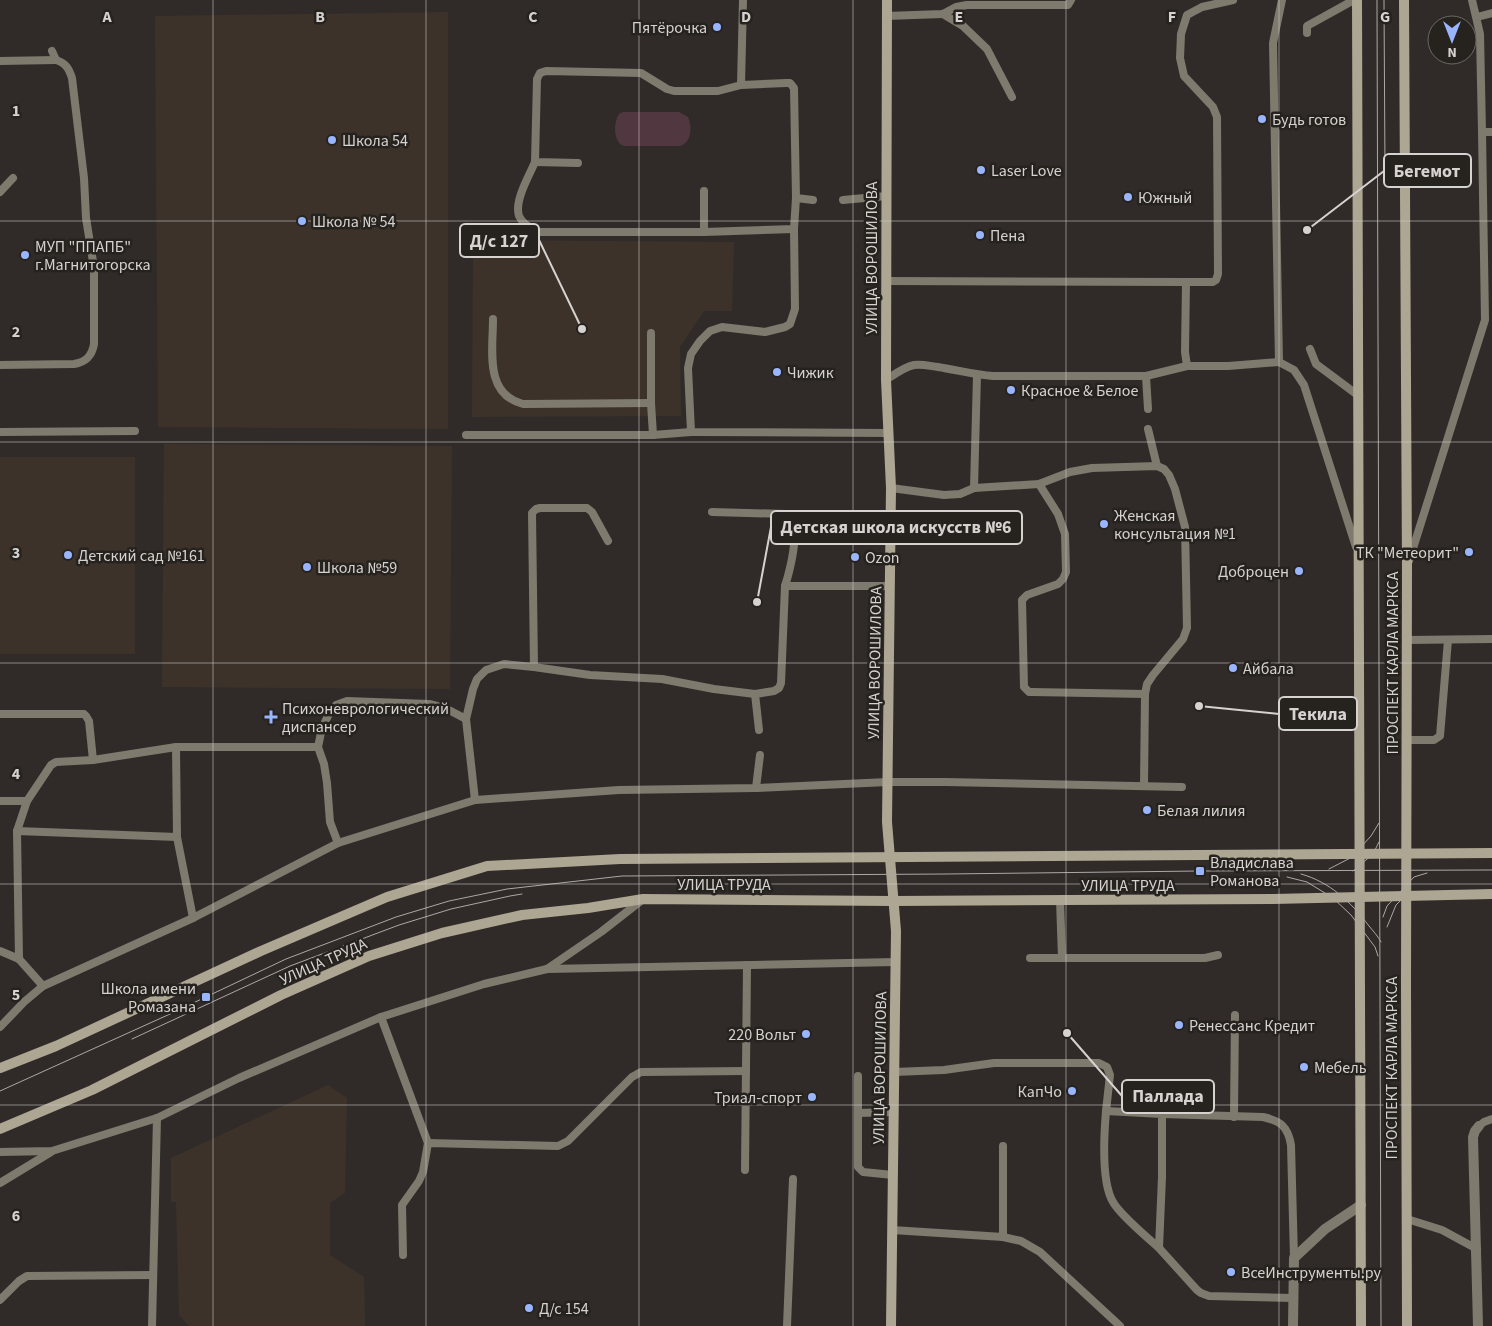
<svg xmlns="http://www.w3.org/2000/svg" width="1492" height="1326" viewBox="0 0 1492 1326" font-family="'Source Sans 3',sans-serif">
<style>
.built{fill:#3c322a}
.green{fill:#51373f}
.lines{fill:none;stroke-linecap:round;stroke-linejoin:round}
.service{stroke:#7e7a6e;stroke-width:8}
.minor{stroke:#7e7a6e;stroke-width:10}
.secondary{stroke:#ada693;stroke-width:10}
.tram{stroke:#aca8a5;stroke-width:1}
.grid{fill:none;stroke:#d6d2d0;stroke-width:1;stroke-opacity:0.55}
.poi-dot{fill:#99b5fd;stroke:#26221e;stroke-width:2}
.labels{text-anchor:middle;stroke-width:5;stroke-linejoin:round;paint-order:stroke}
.poi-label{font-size:16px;fill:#d6d2d0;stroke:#26221e;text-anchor:start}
.street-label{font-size:16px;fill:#d6d2d0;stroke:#26221e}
.grid-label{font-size:16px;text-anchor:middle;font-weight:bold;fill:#d6d2d0;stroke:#26221e;stroke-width:5;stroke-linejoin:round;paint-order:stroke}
.leader{fill:none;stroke:#d6d2d0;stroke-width:2}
.callout-dot{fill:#d6d2d0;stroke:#26221e;stroke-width:2}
.callout{fill:#26221e;stroke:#d6d2d0;stroke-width:2}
.callout-label{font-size:18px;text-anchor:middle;font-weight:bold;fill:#d6d2d0}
</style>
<rect width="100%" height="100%" fill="#302b28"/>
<!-- built -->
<g class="built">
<polygon points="448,12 448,429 158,427 155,16"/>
<polygon points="481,240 734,242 732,311 704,311 680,347 681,416 472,417 473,252"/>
<polygon points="164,444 452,446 450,689 162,687"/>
<rect x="0" y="457" width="135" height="197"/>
<polygon points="328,1085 347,1098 345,1193 330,1203 330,1255 364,1277 365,1326 189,1326 179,1315 176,1202 171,1202 171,1158"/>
</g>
<!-- green -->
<path class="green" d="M 623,112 L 679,112 L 688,117 C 692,127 692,142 680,146 L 624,146 L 620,144 C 613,136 614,122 619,114 Z"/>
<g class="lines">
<!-- service -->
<g class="service">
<polyline points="1282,0 1273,43 1279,362 1294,370 1304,385 1356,547"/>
<polyline points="1472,0 1480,34 1482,132"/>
<polyline points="943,14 963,26 987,49 1012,97"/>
<polyline points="886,16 943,14 956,7 967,5 1068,5 1071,0"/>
<polyline points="1477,17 1492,13"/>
<polyline points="1307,33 1307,26 1354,0"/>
<polyline points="0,61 56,60"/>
<path d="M 535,162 C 529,176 514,201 519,216 C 522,223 530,228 537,232 L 704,232 L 794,229 L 796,198 L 794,88 L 790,83 L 786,83 L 741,85"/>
<polyline points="578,163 535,162 537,79 540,73 546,71 641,73 667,89 674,91 718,91 741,85 743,0"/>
<polyline points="704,191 704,232"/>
<polyline points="0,192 13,178"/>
<polyline points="796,198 813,200"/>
<polyline points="843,200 886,196"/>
<polyline points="794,229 795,309 790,324 785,327 765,332 722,327 710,331 700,341 691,354 688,368 691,432 887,433"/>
<polyline points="886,281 1186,282 1185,352 1187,366 1228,366 1279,362"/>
<polyline points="1186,282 1213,282 1216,280 1218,274 1217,117 1213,107 1184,76 1180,58 1181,34 1187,15 1202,7 1233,0"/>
<path d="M 493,319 C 493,350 484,394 523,404 L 651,403"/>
<polyline points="651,333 651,403 653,435"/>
<polyline points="1310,349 1316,364 1359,396"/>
<path d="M 0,365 L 74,364 C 86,362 92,356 94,344 L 94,268 L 86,218 L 84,178 L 72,78 C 69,69 66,63 56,60 L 52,51"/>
<path d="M 886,380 C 895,374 904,367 914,365 C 922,364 930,366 938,367 C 957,370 975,375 993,376 L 1146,376"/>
<polyline points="1148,409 1146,376 1187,366"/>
<polyline points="1148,429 1157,466"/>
<polyline points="0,432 135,431"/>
<polyline points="466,435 653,435 691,432"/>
<polyline points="1039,484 1058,514 1065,534 1066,572 1063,579 1058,584 1027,595 1022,600 1024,687 1029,692 1032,692 1145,694"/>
<polyline points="891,488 944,495 960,494 974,488 1039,484 1070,472 1092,468 1157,466 1164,469 1169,475 1175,489 1185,527 1187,628 1183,639 1153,675 1147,684 1145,694 1144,786"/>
<polyline points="974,488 977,375"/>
<path d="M 712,512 L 785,514 L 791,516 C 800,532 790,570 785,586 L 890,586"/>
<polyline points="1409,561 1485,320 1482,132 1492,132"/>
<polyline points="1407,640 1492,639"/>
<polyline points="534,667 532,513 536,509 540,508 587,508 592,512 608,541"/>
<polyline points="755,694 759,730"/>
<polyline points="0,714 84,714 86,716 89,721 93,760"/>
<polyline points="1406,740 1434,740 1440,736 1448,640"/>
<polyline points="756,788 760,755"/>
<polyline points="475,800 466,719 473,689 477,679 486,670 504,664 534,667 590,675 662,679 714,689 755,694 774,691 779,688 781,683 785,586"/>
<polyline points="0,801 27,801 17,831 19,959 0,951"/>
<polyline points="27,801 51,765 56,762 93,760 176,747"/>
<polyline points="17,831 177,837"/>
<polyline points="338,843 330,822 327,783 324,764 318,747 322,728 329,714 336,705 347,701 429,704 445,708 466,719"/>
<polyline points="1060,900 1062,958"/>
<polyline points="193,918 177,837 176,747 318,747"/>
<polyline points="1030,958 1205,958 1218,955"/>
<polyline points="19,959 43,986"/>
<polyline points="547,969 601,932 642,900"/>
<polyline points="381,1017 428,1143"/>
<polyline points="0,1027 24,1002 43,986 193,918 338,843 475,800 619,790 756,788 888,782 946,782 1182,787"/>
<polyline points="894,1072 944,1070 994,1063 1099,1063 1107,1067 1110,1075 1106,1111"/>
<polyline points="858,1076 858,1167 863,1172 893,1175"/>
<polyline points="858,1113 894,1112"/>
<path d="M 1162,1114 L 1263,1117 C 1281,1121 1288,1127 1291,1145 L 1294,1258"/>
<polyline points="1234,1117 1235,1015"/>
<polyline points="1479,1126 1484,1122 1492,1119"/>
<polyline points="1003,1146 1003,1237 1021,1241 1040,1252 1120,1326"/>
<polyline points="0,1152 52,1151 157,1118 239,1078 381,1017 484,984 547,969 895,962"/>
<polyline points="745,1170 747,965"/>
<polyline points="0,1183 51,1152"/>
<polyline points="1407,1219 1442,1230 1477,1249"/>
<polyline points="892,1230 1003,1237"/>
<path d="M 1159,1248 C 1146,1236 1121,1216 1113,1202 C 1101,1182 1104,1135 1106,1111 L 1162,1114 L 1162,1177 L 1159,1248 L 1197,1290 L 1201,1293 L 1209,1296 L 1293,1298"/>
<polyline points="403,1255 402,1205 419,1181 423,1172 428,1143 558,1146 568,1141 632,1077 641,1072 746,1071"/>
<polyline points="0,1300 19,1281 27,1276 153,1275"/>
<polyline points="152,1326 157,1118"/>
<polyline points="787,1326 793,1179"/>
</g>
<!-- minor -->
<g class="minor">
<polyline points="1293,1326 1294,1258 1325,1229 1361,1205"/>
<polyline points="1478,1326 1473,1137 1475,1131 1479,1126"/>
</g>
<!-- secondary -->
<g class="secondary">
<polyline points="887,0 886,380 891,488 887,822 896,931 891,1326"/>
<polyline points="1357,0 1361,1326"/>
<polyline points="1404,0 1407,568 1406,983 1407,1326"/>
<polyline points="0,1068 56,1046 261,951 387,897 487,866 620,859 1492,853"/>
<polyline points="0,1129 92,1090 281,995 369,956 442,933 522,915 588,908 643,899 893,901 1273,899 1492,894"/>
</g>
<!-- tram -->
<g class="tram">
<polyline points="1377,0 1381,1326"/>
<polyline points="1384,0 1385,171"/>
<polyline points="1329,869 1358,854 1360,848 1371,836 1379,823"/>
<polyline points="1353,871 1373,854 1379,842"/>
<path d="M 1301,874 C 1330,882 1351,902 1369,926 C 1373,931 1378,936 1381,942"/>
<polyline points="1287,877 1307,882 1333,898 1351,915 1375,947 1378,956"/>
<polyline points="1383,917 1387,906 1414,877 1427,873"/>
<polyline points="1387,927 1396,905 1402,899"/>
<polyline points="132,1039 290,966 399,925 451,909 510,896 522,894"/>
<polyline points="0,1091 170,1014 286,959 396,917 449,901 507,889 622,876 946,874 1200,871 1492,870"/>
</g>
</g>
<!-- grid -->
<path class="grid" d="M 213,0 L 213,1326M 426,0 L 426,1326M 639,0 L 639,1326M 853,0 L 853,1326M 1066,0 L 1066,1326M 1279,0 L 1279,1326M 0,221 L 1492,221M 0,442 L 1492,442M 0,663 L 1492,663M 0,884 L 1492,884M 0,1105 L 1492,1105"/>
<!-- markers -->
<g class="poi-dot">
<circle cx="717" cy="27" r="5"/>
<circle cx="1262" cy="119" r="5"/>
<circle cx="332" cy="140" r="5"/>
<circle cx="981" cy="170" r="5"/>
<circle cx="1128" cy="197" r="5"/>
<circle cx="302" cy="221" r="5"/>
<circle cx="980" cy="235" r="5"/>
<circle cx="25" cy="255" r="5"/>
<circle cx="777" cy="372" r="5"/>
<circle cx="1011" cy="390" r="5"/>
<circle cx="1104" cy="524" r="5"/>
<circle cx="1469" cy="552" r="5"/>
<circle cx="68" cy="555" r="5"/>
<circle cx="855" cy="557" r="5"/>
<circle cx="307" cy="567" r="5"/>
<circle cx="1299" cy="571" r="5"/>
<circle cx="1233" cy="668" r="5"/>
<path d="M268.5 709.5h5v5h5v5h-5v5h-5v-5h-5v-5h5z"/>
<circle cx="1147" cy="810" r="5"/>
<rect x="1195" y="866" width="10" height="10" rx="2.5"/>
<rect x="201" y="992" width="10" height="10" rx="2.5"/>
<circle cx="1179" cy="1025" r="5"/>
<circle cx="806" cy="1034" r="5"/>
<circle cx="1304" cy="1067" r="5"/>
<circle cx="1072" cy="1091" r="5"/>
<circle cx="812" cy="1097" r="5"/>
<circle cx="1231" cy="1272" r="5"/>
<circle cx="529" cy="1308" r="5"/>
</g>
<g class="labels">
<!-- poi labels -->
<g class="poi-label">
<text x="707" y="33" text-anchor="end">Пятёрочка</text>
<text x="1272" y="125">Будь готов</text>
<text x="342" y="146">Школа 54</text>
<text x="991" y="176">Laser Love</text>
<text x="1138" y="203">Южный</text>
<text x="312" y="227">Школа № 54</text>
<text x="990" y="241">Пена</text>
<text x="35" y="252">МУП "ППАПБ"<tspan x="35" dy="18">г.Магнитогорска</tspan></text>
<text x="787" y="378">Чижик</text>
<text x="1021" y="396">Красное &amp; Белое</text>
<text x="1114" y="521">Женская<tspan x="1114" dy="18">консультация №1</tspan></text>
<text x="1459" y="558" text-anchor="end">ТК "Метеорит"</text>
<text x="78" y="561">Детский сад №161</text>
<text x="865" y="563">Ozon</text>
<text x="317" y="573">Школа №59</text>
<text x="1289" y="577" text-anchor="end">Доброцен</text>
<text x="1243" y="674">Айбала</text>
<text x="282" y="714">Психоневрологический<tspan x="282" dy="18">диспансер</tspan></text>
<text x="1157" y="816">Белая лилия</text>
<text x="1210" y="868">Владислава<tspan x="1210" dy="18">Романова</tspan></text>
<text x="196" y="994" text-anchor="end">Школа имени<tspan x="196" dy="18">Ромазана</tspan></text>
<text x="1189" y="1031">Ренессанс Кредит</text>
<text x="796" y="1040" text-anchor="end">220 Вольт</text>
<text x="1314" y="1073">Мебель</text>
<text x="1062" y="1097" text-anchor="end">КапЧо</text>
<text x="802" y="1103" text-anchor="end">Триал-спорт</text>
<text x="1241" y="1278">ВсеИнструменты.ру</text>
<text x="539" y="1314">Д/с 154</text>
</g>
<!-- street labels -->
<g class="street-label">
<text transform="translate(871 258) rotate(-90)" y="6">УЛИЦА ВОРОШИЛОВА</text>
<text transform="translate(874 663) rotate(-89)" y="6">УЛИЦА ВОРОШИЛОВА</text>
<text transform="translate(1392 663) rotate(-90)" y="6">ПРОСПЕКТ КАРЛА МАРКСА</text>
<text x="724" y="890">УЛИЦА ТРУДА</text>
<text x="1128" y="891">УЛИЦА ТРУДА</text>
<text transform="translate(323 961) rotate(-24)" y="6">УЛИЦА ТРУДА</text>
<text transform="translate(879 1068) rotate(-89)" y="6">УЛИЦА ВОРОШИЛОВА</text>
<text transform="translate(1391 1068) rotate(-90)" y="6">ПРОСПЕКТ КАРЛА МАРКСА</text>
</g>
</g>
<g class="grid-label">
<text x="107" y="22">A</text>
<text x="320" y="22">B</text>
<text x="533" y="22">C</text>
<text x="746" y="22">D</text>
<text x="959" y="22">E</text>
<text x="1172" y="22">F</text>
<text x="1385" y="22">G</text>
<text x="16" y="116">1</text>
<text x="16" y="337">2</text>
<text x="16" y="558">3</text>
<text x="16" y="779">4</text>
<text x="16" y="1000">5</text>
<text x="16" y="1221">6</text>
</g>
<!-- callouts -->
<path class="leader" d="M1307 230L1384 171M582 329L539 240M757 602L771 527M1199 706L1279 714M1067 1033L1122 1096"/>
<g class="callout-dot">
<circle cx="1307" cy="230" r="5"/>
<circle cx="582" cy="329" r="5"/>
<circle cx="757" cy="602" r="5"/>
<circle cx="1199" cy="706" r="5"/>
<circle cx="1067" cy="1033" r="5"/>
</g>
<g class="callout">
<rect x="1384" y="154" width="87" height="33" rx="5"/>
<rect x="460" y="224" width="79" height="33" rx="5"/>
<rect x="771" y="511" width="251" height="33" rx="5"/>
<rect x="1279" y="697" width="78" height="33" rx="5"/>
<rect x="1122" y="1080" width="92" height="33" rx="5"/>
</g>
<g class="callout-label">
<text x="1427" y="177">Бегемот</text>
<text x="499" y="247">Д/с 127</text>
<text x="896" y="533">Детская школа искусств №6</text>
<text x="1318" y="720">Текила</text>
<text x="1168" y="1102">Паллада</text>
</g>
<!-- north arrow -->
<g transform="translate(1452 40) rotate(180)"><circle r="24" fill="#26221e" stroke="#6c6865"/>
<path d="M0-4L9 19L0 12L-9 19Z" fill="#99b5fd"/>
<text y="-8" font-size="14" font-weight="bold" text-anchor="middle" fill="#d6d2d0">N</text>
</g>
</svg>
